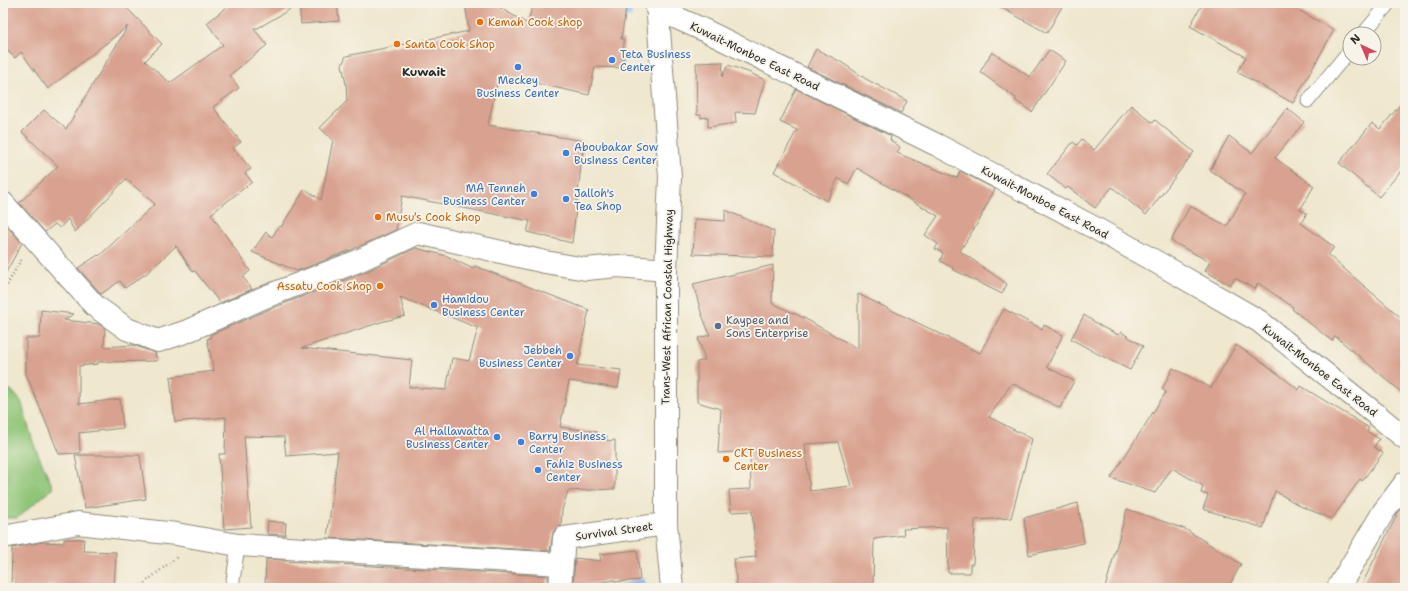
<svg xmlns="http://www.w3.org/2000/svg" width="1408" height="591" viewBox="0 0 1408 591" font-family="'Shantell Sans',sans-serif">
<style>
.green{fill:#8fc577;stroke:#5d7851}
.lines{fill:none;stroke-linecap:round;stroke-linejoin:round}
.stream{stroke:#86baf4;stroke-width:7}
.building{fill:#d9a18f;fill-rule:evenodd}
.lane-casing{stroke:#8d897c;stroke-width:15}
.street-casing{stroke:#8d897c;stroke-width:24}
.secondary-casing{stroke:#8d897c;stroke-width:24}
.highway-casing{stroke:#8d897c;stroke-width:24}
.path{stroke:#8d897c;stroke-width:2.5;stroke-dasharray:1 3;stroke-linecap:butt}
.lane{stroke:#fff;stroke-width:13}
.street{stroke:#fff;stroke-width:22}
.secondary{stroke:#fff;stroke-width:22}
.highway{stroke:#fff;stroke-width:22}
.food-dot{fill:#e8710a;stroke:#f7f3e8;stroke-width:1.5}
.shop-dot{fill:#3f7fe0;stroke:#f7f3e8;stroke-width:1.5}
.service-dot{fill:#5c6f8a;stroke:#f7f3e8;stroke-width:1.5}
.labels{text-anchor:middle;stroke-width:3.5;stroke-linejoin:round;paint-order:stroke}
.food-label{font-size:11px;fill:#c56008;stroke:#f7f3e8;text-anchor:start}
.shop-label{font-size:11px;fill:#366cbe;stroke:#f7f3e8;text-anchor:start}
.street-label{font-size:11px;fill:#2b2b2b;stroke:#f7f3e8}
.service-label{font-size:11px;fill:#4e5e75;stroke:#f7f3e8;text-anchor:start}
.neighbourhood-label{font-size:12px;font-weight:bold;fill:#2b2b2b;stroke:#f7f3e8}
</style>
<rect width="100%" height="100%" fill="#f7f3e8"/>
<filter id="ink" filterUnits="userSpaceOnUse"><feTurbulence type="fractalNoise" baseFrequency=".025" numOctaves="2"/><feDisplacementMap in="SourceGraphic" scale="8" xChannelSelector="R" yChannelSelector="G"/><feConvolveMatrix kernelMatrix="1 2 1 2 8 2 1 2 1" color-interpolation-filters="sRGB"/></filter>
<filter id="wash" filterUnits="userSpaceOnUse"><feTurbulence type="fractalNoise" baseFrequency=".012" numOctaves="4" result="noise"/><feDisplacementMap in="SourceGraphic" scale="16" xChannelSelector="R" yChannelSelector="G"/><feGaussianBlur stdDeviation="0.9" result="paint"/><feColorMatrix in="noise" values="0 0 0 0 0 0 0 0 0 0 0 0 0 0 0 0 0 1.4 0 .05"/><feComposite in="paint" operator="in"/></filter>
<g filter="url(#wash)">
<rect width="100%" height="100%" fill="#efe7ce"/>
<!-- green -->
<polygon class="green" points="3,388 11,390 21,401 33,442 53,488 17,518 3,518"/>
<g class="lines">
<!-- stream -->
<g class="stream">
<polyline points="628,14 630,3"/>
<polyline points="621,588 642,582"/>
</g>
</g>
<g id="blocks">
<!-- building -->
<g class="building">
<polygon points="3,3 122,3 162,44 145,61 170,83 223,45 207,23 232,3 337,3 339,21 301,24 299,4 258,28 253,28 267,45 230,75 239,88 213,107 241,142 233,148 251,169 245,173 252,182 211,214 250,271 243,277 252,289 220,303 195,271 193,272 176,246 147,273 125,288 120,281 101,294 78,268 98,255 99,256 155,204 126,179 75,232 68,219 60,228 55,224 45,232 19,203 58,166 22,132 44,110 66,129 128,26 48,89 21,52 15,58 3,46"/>
<polygon points="465,3 492,3 528,24 532,6 541,8 544,3 627,3 621,39 624,39 623,68 595,67 589,95 499,75 488,125 584,141 572,243 527,232 530,221 402,196 396,230 353,249 297,271 252,252 266,232 272,237 279,226 281,227 305,189 321,200 333,140 320,128 347,101 346,84 342,65 346,56 469,31"/>
<polygon points="993,3 1064,3 1047,33"/>
<polygon points="1203,3 1286,3 1334,30 1293,103 1237,72 1246,57 1190,26"/>
<polygon points="816,49 841,62 866,79 907,101 901,113 807,67"/>
<polygon points="1049,50 1066,61 1032,112 1015,100 1016,98 980,72 992,52 1030,77"/>
<polygon points="723,62 722,77 728,65 748,72 765,80 755,113 735,112 736,123 708,127 708,117 701,118 701,115 697,115 696,63"/>
<polygon points="796,89 891,136 890,140 900,147 897,153 957,178 960,171 995,189 981,216 982,216 960,251 1007,284 1002,294 952,269 953,268 940,261 943,253 935,249 938,244 925,235 938,216 857,168 848,184 838,178 827,201 774,172 797,130 780,122"/>
<polygon points="1405,99 1405,166 1379,197 1339,163 1372,123 1380,129"/>
<polygon points="1131,105 1153,123 1155,120 1194,152 1146,215 1112,187 1095,208 1068,187 1066,189 1047,174 1073,142 1077,145 1082,139 1094,150"/>
<polygon points="1287,108 1304,122 1275,158 1314,186 1300,210 1307,213 1301,223 1334,247 1328,255 1405,321 1405,395 1335,336 1332,341 1292,309 1293,307 1258,283 1255,289 1235,278 1230,285 1205,271 1210,262 1171,241 1190,206 1227,226 1245,194 1210,170 1229,136 1252,153"/>
<polygon points="725,210 774,231 773,257 693,254 695,219 725,221"/>
<polygon points="3,222 22,243 3,278"/>
<path d="M 416,248 L 447,256 L 473,269 L 475,266 L 589,310 L 580,351 L 581,352 L 577,365 L 621,370 L 618,388 L 569,381 L 560,427 L 597,432 L 598,435 L 607,436 L 607,441 L 615,440 L 615,489 L 568,491 L 562,510 L 561,526 L 557,528 L 553,532 L 550,551 L 327,538 L 338,452 L 286,456 L 284,437 L 244,436 L 251,527 L 224,529 L 219,454 L 225,454 L 226,417 L 175,422 L 170,377 L 214,371 L 207,339 L 211,338 L 210,335 L 270,309 L 363,273 ZM 400,297 L 478,328 L 469,361 L 452,358 L 446,390 L 409,387 L 412,360 L 302,348 L 381,322 L 405,316 Z"/>
<path d="M 773,265 L 772,303 L 804,318 L 858,349 L 858,294 L 980,353 L 1004,309 L 1042,329 L 1044,325 L 1063,335 L 1047,367 L 1074,381 L 1060,408 L 1012,383 L 989,417 L 1032,439 L 1011,518 L 975,520 L 973,564 L 970,564 L 970,573 L 948,573 L 947,527 L 903,529 L 904,535 L 874,539 L 873,588 L 737,588 L 734,559 L 756,557 L 752,511 L 731,512 L 729,490 L 751,489 L 750,451 L 718,453 L 721,409 L 697,402 L 697,362 L 705,360 L 698,338 L 710,335 L 702,315 L 693,284 ZM 838,442 L 851,486 L 810,491 L 805,444 Z"/>
<polygon points="41,310 74,314 64,320 99,324 105,329 104,347 133,345 155,353 157,361 98,362 98,364 79,366 79,404 120,399 123,428 79,433 80,453 59,454 26,374 26,338 40,338"/>
<polygon points="1084,315 1102,327 1119,335 1121,332 1143,346 1130,370 1098,354 1071,339"/>
<polygon points="1236,345 1265,364 1299,390 1301,386 1369,428 1367,431 1379,439 1374,447 1383,453 1362,481 1360,479 1332,519 1300,506 1275,491 1263,528 1203,509 1208,495 1201,493 1203,486 1172,468 1155,493 1111,478 1166,392 1162,389 1173,368 1211,388"/>
<polygon points="75,455 140,455 146,499 85,508"/>
<polygon points="1078,503 1084,543 1029,555 1024,518"/>
<polygon points="1405,504 1405,588 1360,588 1398,513"/>
<polygon points="1127,509 1185,529 1241,564 1228,588 1105,588"/>
<polygon points="268,521 286,523 285,535 267,534"/>
<polygon points="64,539 84,539 83,551 116,552 114,588 86,588 48,585 48,588 11,588 12,548 43,542 64,543"/>
<polygon points="637,550 640,580 615,582 615,580 573,587 575,558 601,561 600,554"/>
<polygon points="266,559 283,560 283,561 548,576 548,588 265,588"/>
</g>
</g>
</g>
<g filter="url(#ink)">
<use href="#blocks" fill-opacity="0" stroke="#8d897c" stroke-width="1"/>
<g class="lines">
<!-- lane casing -->
<g class="lane-casing">
<g id="lane">
<polyline points="1363,34 1389,3"/>
<polyline points="1308,101 1350,50"/>
<polyline points="232,588 238,545"/>
</g>
</g>
<!-- street casing -->
<g class="street-casing">
<g id="street">
<polyline points="3,203 95,306 127,329 158,341 185,332 265,297 358,261 418,233 545,262 586,269 618,266 666,270"/>
<polyline points="3,537 78,523 176,534 238,545 561,564"/>
<polyline points="560,588 564,538 666,524"/>
<polyline points="1338,588 1384,511 1405,483"/>
</g>
</g>
<!-- secondary casing -->
<g class="secondary-casing">
<polyline id="secondary" points="657,9 706,31 937,145 1093,227 1160,264 1259,321 1367,407 1405,438"/>
</g>
<!-- highway casing -->
<g class="highway-casing">
<polyline id="highway" points="657,3 670,177 666,270 666,524 672,588"/>
</g>
<!-- path -->
<g class="path">
<polyline points="3,292 22,258"/>
<polyline points="138,588 177,557"/>
</g>
<!-- lane -->
<use href="#lane" class="lane"/>
<!-- street -->
<use href="#street" class="street"/>
<!-- secondary -->
<use href="#secondary" class="secondary"/>
<!-- highway -->
<use href="#highway" class="highway"/>
</g>
</g>
<!-- markers -->
<g class="food-dot">
<circle cx="480" cy="22" r="4"/>
<circle cx="397" cy="44" r="4"/>
<circle cx="378" cy="217" r="4"/>
<circle cx="380" cy="286" r="4"/>
<circle cx="726" cy="459" r="4"/>
</g>
<g class="shop-dot">
<circle cx="612" cy="60" r="4"/>
<circle cx="518" cy="67" r="4"/>
<circle cx="566" cy="153" r="4"/>
<circle cx="534" cy="194" r="4"/>
<circle cx="566" cy="199" r="4"/>
<circle cx="434" cy="305" r="4"/>
<circle cx="570" cy="356" r="4"/>
<circle cx="497" cy="437" r="4"/>
<circle cx="521" cy="442" r="4"/>
<circle cx="538" cy="470" r="4"/>
</g>
<circle class="service-dot" cx="718" cy="326" r="4"/>
<g class="labels">
<!-- food labels -->
<g class="food-label">
<text x="488" y="26">Kemah Cook shop</text>
<text x="405" y="48">Santa Cook Shop</text>
<text x="386" y="221">Musu's Cook Shop</text>
<text x="372" y="290" text-anchor="end">Assatu Cook Shop</text>
<text x="734" y="457">CKT Business<tspan x="734" dy="13">Center</tspan></text>
</g>
<!-- shop labels -->
<g class="shop-label">
<text x="620" y="58">Teta Business<tspan x="620" dy="13">Center</tspan></text>
<text x="518" y="84" text-anchor="middle">Meckey<tspan x="518" dy="13">Business Center</tspan></text>
<text x="574" y="151">Aboubakar Sow<tspan x="574" dy="13">Business Center</tspan></text>
<text x="526" y="192" text-anchor="end">MA Tenneh<tspan x="526" dy="13">Business Center</tspan></text>
<text x="574" y="197">Jalloh's<tspan x="574" dy="13">Tea Shop</tspan></text>
<text x="442" y="303">Hamidou<tspan x="442" dy="13">Business Center</tspan></text>
<text x="562" y="354" text-anchor="end">Jebbeh<tspan x="562" dy="13">Business Center</tspan></text>
<text x="489" y="435" text-anchor="end">Al Hallawatta<tspan x="489" dy="13">Business Center</tspan></text>
<text x="529" y="440">Barry Business<tspan x="529" dy="13">Center</tspan></text>
<text x="546" y="468">Fahiz Business<tspan x="546" dy="13">Center</tspan></text>
</g>
<!-- street labels -->
<g class="street-label">
<text transform="translate(755 56) rotate(26)" y="4">Kuwait-Monboe East Road</text>
<text transform="translate(1045 202) rotate(28)" y="4">Kuwait-Monboe East Road</text>
<text transform="translate(667 307) rotate(-89)" y="4">Trans-West African Coastal Highway</text>
<text transform="translate(1320 370) rotate(38)" y="4">Kuwait-Monboe East Road</text>
<text transform="translate(614 531) rotate(-8)" y="4">Survival Street</text>
</g>
<!-- service labels -->
<g class="service-label">
<text x="726" y="324">Kaypee and<tspan x="726" dy="13">Sons Enterprise</tspan></text>
</g>
<!-- neighbourhood labels -->
<g class="neighbourhood-label">
<text x="424" y="76">Kuwait</text>
</g>
</g>
<!-- margin -->
<rect width="1408" height="591" fill="none" stroke="#f7f3e8" stroke-width="16"/>
<!-- north arrow -->
<g transform="translate(1362 46) rotate(316)"><circle r="19" fill="#f7f3e8" stroke="#a5a39c"/>
<path d="M0-3L7 15L0 10L-7 15Z" fill="#d1495b"/>
<text y="-6" font-size="11" font-weight="bold" text-anchor="middle" fill="#2b2b2b">N</text>
</g>
</svg>
